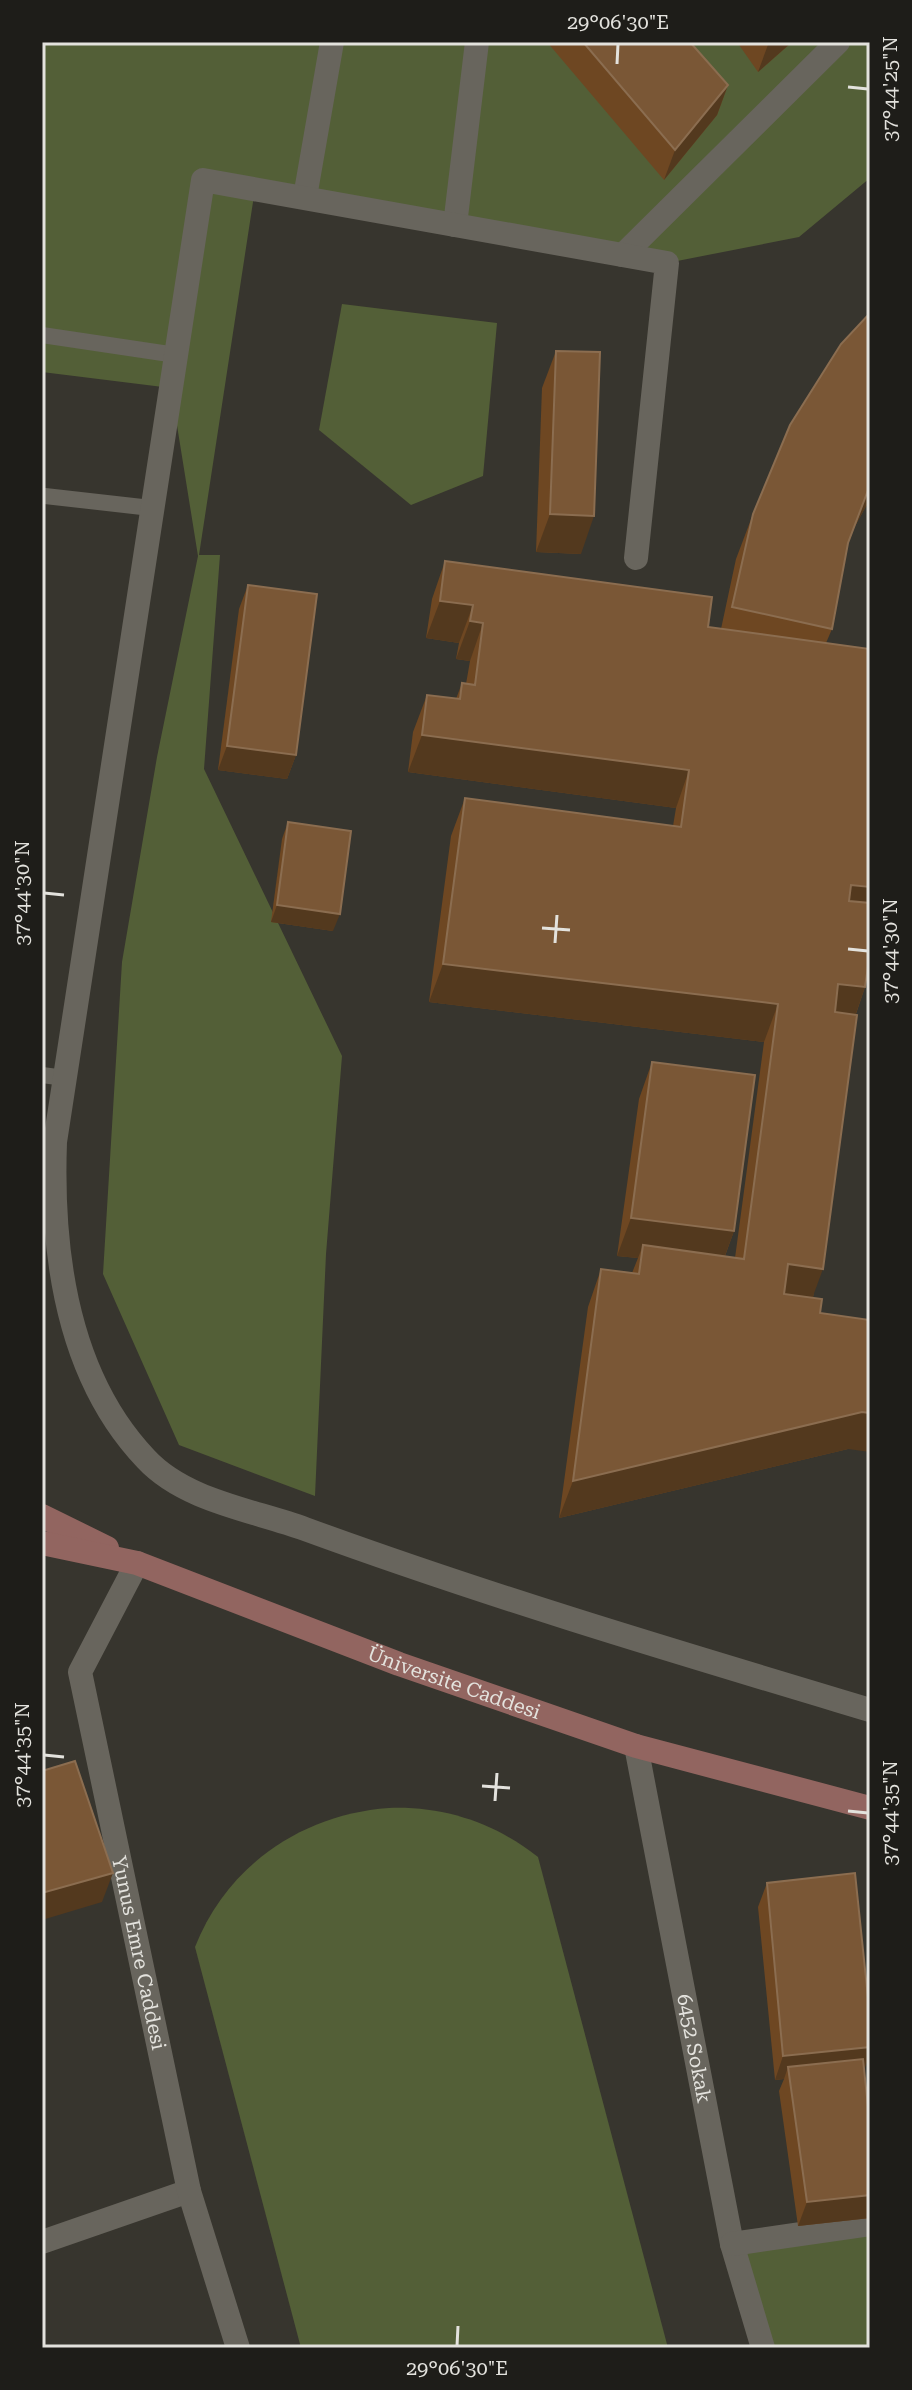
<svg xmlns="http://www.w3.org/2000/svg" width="912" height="2390" viewBox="0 0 912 2390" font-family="'Roboto Serif',serif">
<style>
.green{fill:#535f37}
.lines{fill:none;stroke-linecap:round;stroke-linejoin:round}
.service{stroke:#68655d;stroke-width:16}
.minor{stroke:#68655d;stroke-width:24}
.tertiary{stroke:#68655d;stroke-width:24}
.secondary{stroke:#926560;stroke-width:24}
.wall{fill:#6e4722}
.shaded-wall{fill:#53391e}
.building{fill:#7a5736;stroke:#8b6d50;stroke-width:2}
.ticks{fill:none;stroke:#e3e2dd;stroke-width:3}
.labels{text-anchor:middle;stroke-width:6;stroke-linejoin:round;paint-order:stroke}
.street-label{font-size:20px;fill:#e3e2dd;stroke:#1e1d19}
.neatline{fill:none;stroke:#e3e2dd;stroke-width:3}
.ticks-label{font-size:20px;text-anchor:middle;fill:#e3e2dd}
</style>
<rect width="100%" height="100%" fill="#37352e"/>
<!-- green -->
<g class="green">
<polygon points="42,42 870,42 870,178 799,237 667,263 255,189 199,555 220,555 204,769 342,1056 326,1254 315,1496 179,1445 103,1274 122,962 157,757 198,556 171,388 42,372"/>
<polygon points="342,304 497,323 483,476 411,505 319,430"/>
<path d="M 389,1808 C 444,1806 495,1823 538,1857 L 668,2348 L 301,2348 L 195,1947 C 227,1865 303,1814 389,1808 Z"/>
<polygon points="870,2224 870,2348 763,2348 732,2244"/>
</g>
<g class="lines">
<!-- service -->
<g class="service">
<polyline points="42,335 176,355"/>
<polyline points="45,496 151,508"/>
<polyline points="42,1075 65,1078"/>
</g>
<!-- minor -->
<g class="minor">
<polyline points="305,197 332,42"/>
<polyline points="455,225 477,42"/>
<polyline points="623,255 838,42"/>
<path d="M 636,558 L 667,263 L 203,180 L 55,1142 C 51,1252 66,1375 146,1459 C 185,1501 253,1510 305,1529 C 491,1597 680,1653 870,1710"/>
<path id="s1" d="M 636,1746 L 732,2244 L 763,2348"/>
<polyline points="42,2242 189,2191"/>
<polyline points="732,2244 870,2224"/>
</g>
<!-- tertiary -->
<path class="tertiary" id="s2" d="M 137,1563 L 80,1672 L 189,2191 L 238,2348"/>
<!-- secondary -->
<g class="secondary">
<polyline points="42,1516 107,1548"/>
<path id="s3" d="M 42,1543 L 137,1563 L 399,1664 L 636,1746 L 870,1808"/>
</g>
</g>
<!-- wall -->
<g class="wall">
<polygon points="547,42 690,42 728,85 717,115 664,180"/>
<polygon points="737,42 792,42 758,72"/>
<polygon points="870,313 870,499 855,526 848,544 832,629 826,643 865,987 856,1014 813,1298 820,1313 848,1449 559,1518 588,1307 601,1269 632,1273 638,1258 617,1256 639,1099 652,1062 734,1231 725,1256 735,1258 764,1042 429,1002 451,836 465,798 673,826 676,808 408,772 413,732 427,695 456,699 462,683 466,684 470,661 456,659 459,643 426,638 432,599 445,561 708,627 721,629 736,559 753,514"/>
<polygon points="556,351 581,554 536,552 542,388"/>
<polygon points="248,585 296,755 287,779 218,770 239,609"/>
<polygon points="288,822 333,931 271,922 282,839"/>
<polygon points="767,1883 864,2071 870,2126 870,2218 798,2226 779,2091 784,2079 775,2080 758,1907"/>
</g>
<!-- shaded-wall -->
<g class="shaded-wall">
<polygon points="769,42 792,42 758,72"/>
<polygon points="728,85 717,115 664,180 675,150"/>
<polygon points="870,485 870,499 855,526"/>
<polygon points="550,514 594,516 581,554 536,552"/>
<polygon points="440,601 473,605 459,643 426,638"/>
<polygon points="470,621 483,623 470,661 456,659"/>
<polygon points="422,735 689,770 676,808 408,772"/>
<polygon points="227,746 296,755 287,779 218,770"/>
<polygon points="851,885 870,887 870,927 838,922"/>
<polygon points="277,905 340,914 333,931 271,922"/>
<polygon points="443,964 778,1004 764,1042 429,1002"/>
<polygon points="838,984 865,987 852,1025 824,1021"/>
<polygon points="631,1218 734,1231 720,1269 643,1245 638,1258 617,1256"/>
<polygon points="788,1264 823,1269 809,1307 774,1302"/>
<polygon points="862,1412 870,1413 870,1452 848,1449 559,1518 573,1481"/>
<polygon points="113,1873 102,1902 42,1920 42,1893"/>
<polygon points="870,2047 870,2055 864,2070 788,2067 784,2079 775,2080 783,2056"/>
<polygon points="870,2195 870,2218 798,2226 807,2202"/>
</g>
<!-- building -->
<g class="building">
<polygon points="583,42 690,42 728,85 675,150"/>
<polygon points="870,313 870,485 848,543 832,629 732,607 753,514 790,425 841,344"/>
<polygon points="556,351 600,352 594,516 550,514"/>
<polygon points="445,561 712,597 708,627 870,649 870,887 851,885 849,901 870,903 870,953 865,987 838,984 835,1012 857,1015 823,1269 788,1264 784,1294 822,1299 820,1313 870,1320 870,1413 862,1412 573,1481 601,1269 639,1274 643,1245 744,1259 778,1004 443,964 465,798 681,827 689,770 422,735 427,695 460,699 462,683 475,685 483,623 470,621 473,605 440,601"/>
<polygon points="248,585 317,594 296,755 227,746"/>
<polygon points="288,822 351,831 340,914 277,905"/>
<polygon points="652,1062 755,1075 734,1231 631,1218"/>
<polygon points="75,1761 113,1873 42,1893 42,1771"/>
<polygon points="855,1873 870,2017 870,2047 783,2056 767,1883"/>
<polygon points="863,2059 870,2126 870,2195 807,2202 788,2067"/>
</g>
<!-- ticks -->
<path class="ticks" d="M 617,64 L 618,44M 848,87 L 868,89M 44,893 L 64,895M 542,928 L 570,930M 555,943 L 557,915M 848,949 L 868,951M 44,1755 L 64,1757M 482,1786 L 510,1788M 495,1801 L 497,1773M 848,1811 L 868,1813M 457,2346 L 458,2326"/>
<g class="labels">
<!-- street labels -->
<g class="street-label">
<text dy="7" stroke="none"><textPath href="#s3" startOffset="436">Üniversite Caddesi</textPath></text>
<text dy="7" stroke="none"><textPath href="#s2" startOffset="410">Yunus Emre Caddesi</textPath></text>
<text dy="7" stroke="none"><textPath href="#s1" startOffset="308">6452 Sokak</textPath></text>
</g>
</g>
<!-- border -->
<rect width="912" height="2390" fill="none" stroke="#1e1d19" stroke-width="88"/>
<rect x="44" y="44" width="824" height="2302" class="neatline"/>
<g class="ticks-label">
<text x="618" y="29">29°06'30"E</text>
<text transform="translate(890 89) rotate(-90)" y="7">37°44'25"N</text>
<text transform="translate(22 893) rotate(-90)" y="7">37°44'30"N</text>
<text transform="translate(890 951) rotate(-90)" y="7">37°44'30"N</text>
<text transform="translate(22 1755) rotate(-90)" y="7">37°44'35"N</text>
<text transform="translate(890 1813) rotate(-90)" y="7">37°44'35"N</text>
<text x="457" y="2375">29°06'30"E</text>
</g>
</svg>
